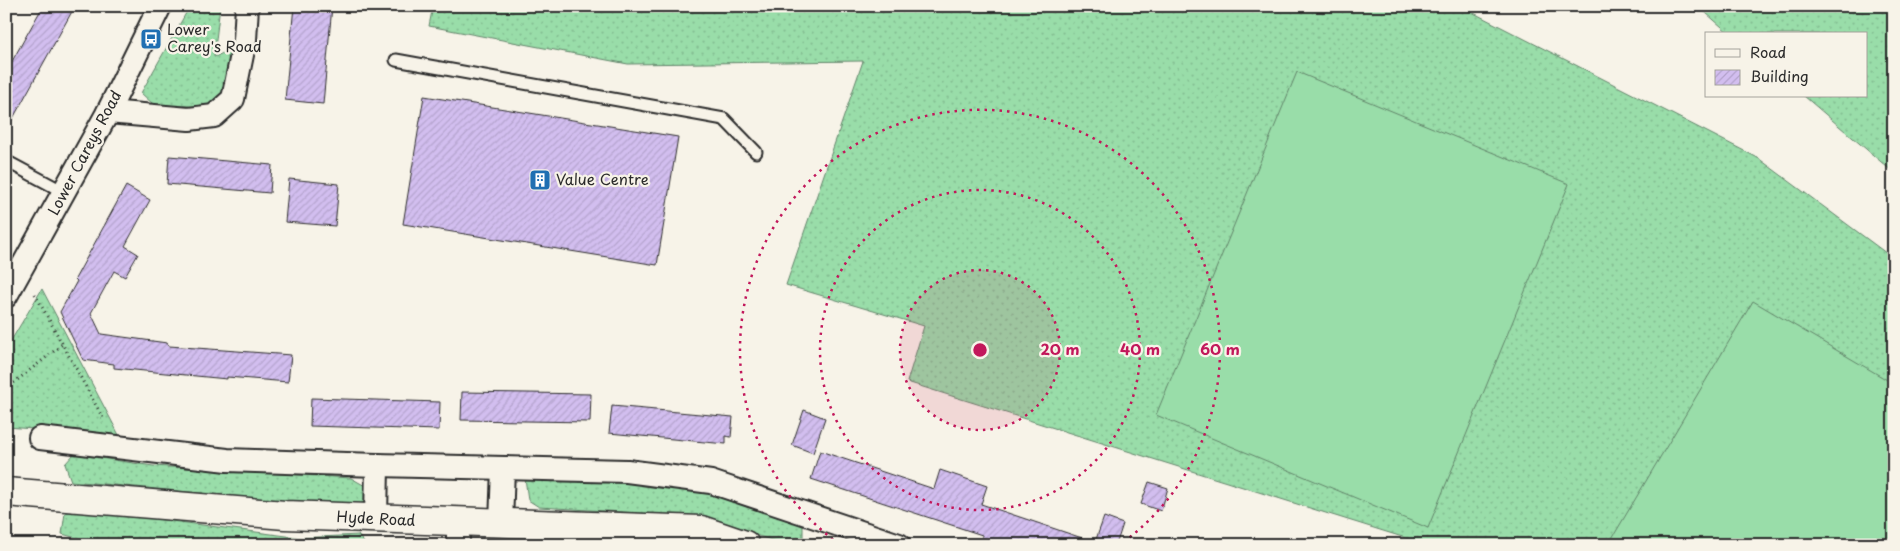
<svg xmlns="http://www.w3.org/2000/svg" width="1900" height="551" viewBox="0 0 1900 551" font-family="'Playpen Sans',sans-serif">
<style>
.grass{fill:url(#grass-dots);stroke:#62846a}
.garden{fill:#99dda9;stroke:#62846a}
.building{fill:url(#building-hatch);stroke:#2b2b2b}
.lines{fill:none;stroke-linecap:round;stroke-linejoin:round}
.service-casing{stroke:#2b2b2b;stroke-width:15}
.minor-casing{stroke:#2b2b2b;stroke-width:26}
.tertiary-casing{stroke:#2b2b2b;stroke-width:31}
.path{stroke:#2b2b2b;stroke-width:3;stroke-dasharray:1 4;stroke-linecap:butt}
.service{stroke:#f7f3e8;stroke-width:11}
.minor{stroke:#f7f3e8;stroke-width:22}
.tertiary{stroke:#f7f3e8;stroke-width:28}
.ring{fill:none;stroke:#c2185b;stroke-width:2.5;stroke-dasharray:2.5 5}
.labels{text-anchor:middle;stroke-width:4.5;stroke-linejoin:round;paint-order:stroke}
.poi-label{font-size:15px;fill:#2b2b2b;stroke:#f7f3e8;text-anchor:start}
.street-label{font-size:15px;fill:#2b2b2b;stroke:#f7f3e8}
.centre{fill:#c2185b;stroke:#f7f3e8;stroke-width:2.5}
.ring-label{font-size:15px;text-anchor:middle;font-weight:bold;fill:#c2185b;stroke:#f7f3e8;stroke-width:4.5;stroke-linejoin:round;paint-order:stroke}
</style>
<defs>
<pattern id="grass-dots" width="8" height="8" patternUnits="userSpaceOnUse" patternTransform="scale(1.25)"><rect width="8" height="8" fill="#99dda9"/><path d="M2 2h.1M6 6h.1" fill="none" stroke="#84be92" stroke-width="1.8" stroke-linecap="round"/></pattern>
<pattern id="building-hatch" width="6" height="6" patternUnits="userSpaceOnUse" patternTransform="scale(1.25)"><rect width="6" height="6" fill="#d2beef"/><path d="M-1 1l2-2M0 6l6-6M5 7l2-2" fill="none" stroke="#b4a3cd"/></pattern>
</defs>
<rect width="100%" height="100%" fill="#f7f3e8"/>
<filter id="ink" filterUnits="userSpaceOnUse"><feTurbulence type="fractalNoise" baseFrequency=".02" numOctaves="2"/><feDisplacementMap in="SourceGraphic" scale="10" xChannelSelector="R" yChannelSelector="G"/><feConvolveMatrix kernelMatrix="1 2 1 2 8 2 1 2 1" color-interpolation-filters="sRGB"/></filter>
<g filter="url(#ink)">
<!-- grass -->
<g class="grass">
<polygon points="190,6 220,6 214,57 237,47 229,95 215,107 154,105 141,93"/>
<polygon points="433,6 1460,6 1758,158 1894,259 1894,545 1428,545 907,382 924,326 786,285 863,61 628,64 429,26"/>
<polygon points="1698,6 1894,6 1894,173 1804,96 1866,96 1866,34 1730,34"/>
<polygon points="42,289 119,435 6,427 6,349"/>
<polygon points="74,454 153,466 351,478 367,487 368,501 351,507 71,481 65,464"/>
<polygon points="525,478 688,485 803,524 803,541 797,545 789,545 690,516 539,507 528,500"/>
<polygon points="79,509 302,538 358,535 366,545 166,545 80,539 62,534 65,513"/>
<polygon points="526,536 665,544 670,545 523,545"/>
</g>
<!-- garden -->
<g class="garden">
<polygon points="1297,72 1569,184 1428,528 1156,415"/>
<polygon points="1753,301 1894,384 1894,545 1608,545"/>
</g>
<!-- building -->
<g class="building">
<polygon points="43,6 75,6 6,131 6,72"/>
<polygon points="294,6 332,6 323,104 285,100"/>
<polygon points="424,96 678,137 657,265 403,224"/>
<polygon points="169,156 272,165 270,193 167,184"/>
<polygon points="289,179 339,184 335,226 285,222"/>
<polygon points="126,186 150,200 125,246 138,254 125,277 114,271 91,313 101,334 167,343 169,346 291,355 288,382 227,377 227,379 114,368 114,364 83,360 60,312 77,281 75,279"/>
<polygon points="462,392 591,394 590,422 461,420"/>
<polygon points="311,398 440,402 439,430 310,426"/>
<polygon points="612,406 733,417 731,437 726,436 726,444 609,433"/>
<polygon points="804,410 825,418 813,453 792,445"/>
<polygon points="820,451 934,489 940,470 987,486 981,504 1091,541 1090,545 1003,545 982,538 982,535 811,479"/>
<polygon points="1149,482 1168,488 1161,511 1141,504"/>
<polygon points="1104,517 1123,524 1116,545 1094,545"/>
</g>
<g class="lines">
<!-- service casing -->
<g class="service-casing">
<g id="service">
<polyline points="396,60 724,119 756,152"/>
<polyline points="6,161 64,192"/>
</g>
</g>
<!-- minor casing -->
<g class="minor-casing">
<g id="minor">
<polyline points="108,112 189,119 214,116 233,99 245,40 247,6"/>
<polyline points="6,296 108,112 160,6"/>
<polyline points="40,438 227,460 377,465 376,519"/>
<polyline points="377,465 627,471 711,482 899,545"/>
<polyline points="458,523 458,545"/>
<polyline points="501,523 503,468"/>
</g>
</g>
<!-- tertiary casing -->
<g class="tertiary-casing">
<polyline id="tertiary" points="6,492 285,515 701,530 745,545"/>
</g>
<!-- path -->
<g class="path">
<polyline points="35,294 104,420"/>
<polyline points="6,389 63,344"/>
<polyline points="6,434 16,435"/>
</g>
<!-- service -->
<use href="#service" class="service"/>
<!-- minor -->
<use href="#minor" class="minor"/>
<!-- tertiary -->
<use href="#tertiary" class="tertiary"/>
</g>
</g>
<!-- distance rings -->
<circle cx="980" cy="350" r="80" fill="#c2185b" fill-opacity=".12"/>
<g class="ring">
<circle cx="980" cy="350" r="80"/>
<circle cx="980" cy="350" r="160"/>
<path d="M839 544A240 240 0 1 1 1121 544"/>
</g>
<!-- icons -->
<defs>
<g id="bus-square" transform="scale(1.125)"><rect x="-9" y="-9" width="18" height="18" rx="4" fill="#1f6fb2" stroke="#f7f3e8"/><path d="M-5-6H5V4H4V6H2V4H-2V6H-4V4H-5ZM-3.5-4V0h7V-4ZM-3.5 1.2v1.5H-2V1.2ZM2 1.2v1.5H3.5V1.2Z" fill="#fff"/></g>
<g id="building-square" transform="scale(1.125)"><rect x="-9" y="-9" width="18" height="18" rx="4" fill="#1f6fb2" stroke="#f7f3e8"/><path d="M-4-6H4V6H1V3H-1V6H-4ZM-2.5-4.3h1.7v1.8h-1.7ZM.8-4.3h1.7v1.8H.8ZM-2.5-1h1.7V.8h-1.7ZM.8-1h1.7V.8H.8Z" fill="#fff"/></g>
</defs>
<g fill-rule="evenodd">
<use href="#bus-square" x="151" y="39"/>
<use href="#building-square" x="540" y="180"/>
</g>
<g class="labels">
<!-- poi labels -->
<g class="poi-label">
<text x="167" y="35">Lower<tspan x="167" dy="17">Carey's Road</tspan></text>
<text x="556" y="185">Value Centre</text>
</g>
<!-- street labels -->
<g class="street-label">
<text transform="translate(85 153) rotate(-62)" y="5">Lower Careys Road</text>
<text transform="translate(376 519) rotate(3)" y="5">Hyde Road</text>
</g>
</g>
<circle cx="980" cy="350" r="8" class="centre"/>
<g class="ring-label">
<text x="1060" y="355">20 m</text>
<text x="1140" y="355">40 m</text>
<text x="1220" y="355">60 m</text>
</g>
<!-- margin -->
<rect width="1900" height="551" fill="none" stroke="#f7f3e8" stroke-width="25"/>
<rect x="12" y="12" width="1875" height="526" fill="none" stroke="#2b2b2b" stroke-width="2" filter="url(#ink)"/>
<!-- legend -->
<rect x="1705" y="32" width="162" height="65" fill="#f7f3e8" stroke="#a5a39c"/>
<rect x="1715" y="49" width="25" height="8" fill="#f7f3e8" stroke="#a5a39c"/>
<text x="1750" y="58" font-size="15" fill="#2b2b2b">Road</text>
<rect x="1715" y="70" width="25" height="15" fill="url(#building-hatch)" stroke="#a5a39c"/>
<text x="1750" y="82" font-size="15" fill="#2b2b2b">Building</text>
</svg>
